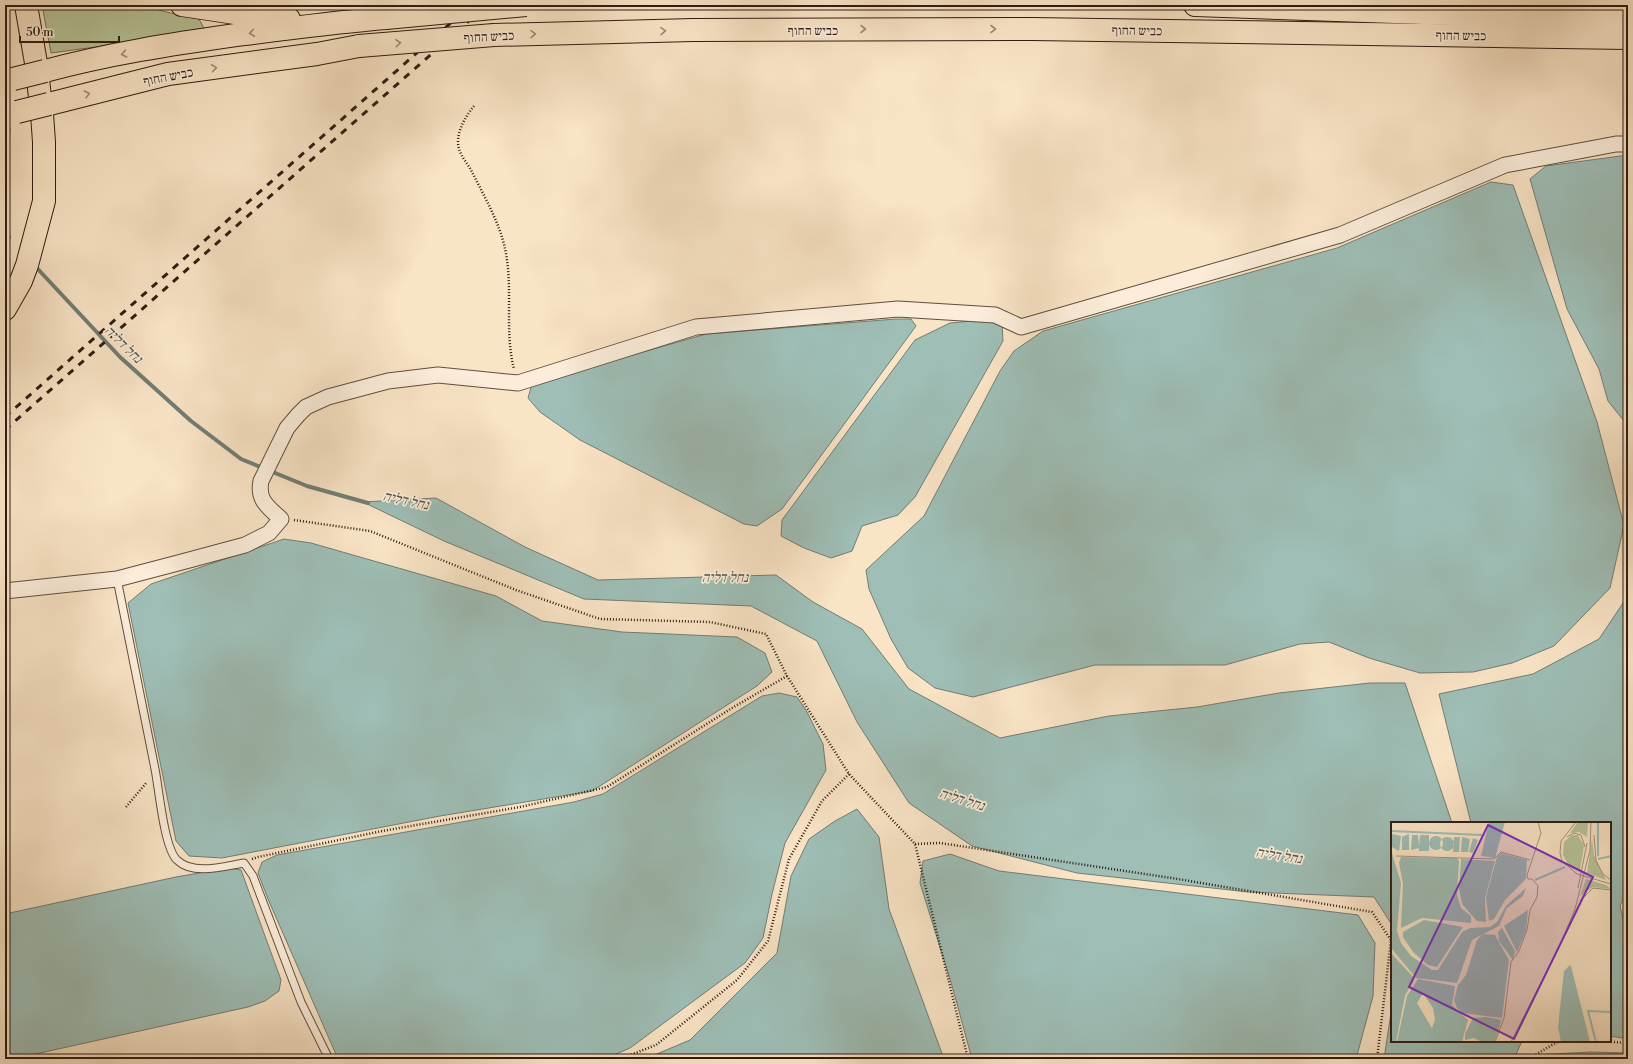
<svg xmlns="http://www.w3.org/2000/svg" width="1633" height="1064" viewBox="0 0 1633 1064" font-family="'Libre Bodoni','Frank Ruhl Libre',serif">
<style>
.green{fill:#b7c59a;stroke:#727056}
.water{fill:#9ebeb6;stroke:#717d74}
.lines{fill:none;stroke-linecap:round;stroke-linejoin:round}
.stream{stroke:#717d74;stroke-width:4}
.lane-casing{stroke:#614e3e;stroke-width:9}
.street-casing{stroke:#614e3e;stroke-width:17}
.highway-casing{stroke:#2e1c11;stroke-width:24}
.path{stroke:#2e1c11;stroke-width:2.5;stroke-dasharray:1 2;stroke-linecap:butt}
.lane{stroke:#fbedda;stroke-width:7}
.street{stroke:#fbedda;stroke-width:15}
.highway{stroke:#f9e4c6;stroke-width:22}
.rail{stroke:#2e1c11;stroke-width:3;stroke-dasharray:7 7;stroke-linecap:butt}
.highway-bridge-casing{stroke:#2e1c11;stroke-width:24;stroke-linecap:butt}
.highway-bridge{stroke:#f9e4c6;stroke-width:22}
.oneway{stroke:#9e8a75}
.labels{text-anchor:middle;stroke-width:3.5;stroke-linejoin:round;paint-order:stroke}
.street-label{font-size:13px;fill:#2e1c11;stroke:#fbedda}
.water-label{font-size:14px;font-style:italic;fill:#55554b;stroke:#fbedda}
.inset-river{fill:none;stroke:#9ebeb6;stroke-width:2}
.inset-road{fill:none;stroke:#a8947e;stroke-width:1}
.view{fill:#7b2cbf;fill-opacity:0.15;stroke:#7b2cbf;stroke-width:2}
.inset-edge{fill:none;stroke:#2e1c11;stroke-width:2}
</style>
<rect width="100%" height="100%" fill="#f9e4c6"/>
<filter id="stains"><feTurbulence type="fractalNoise" baseFrequency=".005" numOctaves="4"/><feColorMatrix values="0 0 0 0 .2 0 0 0 0 .09 0 0 0 0 .02 0 0 0 .5 -.17"/></filter>
<radialGradient id="worn" r=".72"><stop offset=".6" stop-color="#630" stop-opacity="0"/><stop offset="1" stop-color="#630" stop-opacity=".3"/></radialGradient>
<!-- green -->
<g class="green">
<polygon points="42,5 143,5 166,12 199,19 206,32 51,53"/>
<polygon points="10,128 5,217 5,130"/>
</g>
<!-- water -->
<g class="water">
<polygon points="1628,155 1628,421 1624,421 1608,401 1599,369 1567,309 1530,179 1546,166"/>
<polygon points="1491,182 1513,185 1597,422 1624,525 1610,588 1554,646 1512,663 1473,672 1420,673 1369,658 1329,642 1300,644 1225,665 1095,665 973,697 935,688 908,668 891,639 869,589 866,570 924,516 1000,371 1014,351 1043,331 1337,248"/>
<polygon points="896,319 911,319 916,326 782,509 757,526 744,524 580,440 540,412 528,398 532,384 706,334"/>
<polygon points="982,320 1002,324 1003,341 915,497 898,515 862,526 852,551 831,558 804,548 781,536 782,520 915,340 950,323"/>
<polygon points="436,498 525,547 598,580 776,575 813,602 862,629 909,689 1000,738 1109,716 1197,707 1279,693 1370,683 1405,683 1452,823 1392,823 1392,925 1374,897 1248,892 1077,873 972,846 909,803 857,722 817,641 751,606 584,599 444,541 363,502"/>
<polygon points="284,539 311,543 496,596 542,621 622,632 737,637 765,653 772,672 757,686 592,791 440,816 222,858 189,856 176,841 128,603 151,584"/>
<polygon points="1628,581 1628,888 1620,906 1624,922 1628,925 1628,1039 1610,1036 1610,823 1471,823 1439,694 1533,674 1599,639 1623,603"/>
<polygon points="779,693 797,697 806,710 823,744 826,770 785,843 772,894 763,938 745,963 630,1048 605,1059 338,1059 268,899 258,873 262,862 277,855 574,802 603,794 762,696"/>
<polygon points="857,809 879,837 889,909 944,1059 645,1059 690,1040 777,953 791,876 809,839 835,821"/>
<polygon points="950,854 999,871 1358,915 1375,943 1373,996 1356,1059 972,1059 953,989 920,883 923,861"/>
<polygon points="229,868 241,870 281,980 279,991 265,1001 248,1007 13,1059 5,1059 5,914 176,877"/>
<polygon points="1392,1006 1392,1041 1522,1041 1514,1059 1384,1059"/>
<polygon points="1591,1052 1628,1053 1628,1059 1532,1059 1534,1055"/>
</g>
<g class="lines">
<!-- stream -->
<g class="stream">
<polyline points="5,232 9,237"/>
<polyline points="35,266 120,357 191,421 241,459 307,486 368,503"/>
</g>
<!-- lane casing -->
<g class="lane-casing">
<path id="lane" d="M 117,579 C 130,643 143,706 155,769 C 159,789 164,848 177,860 C 193,876 225,866 244,863 L 253,876 L 301,1002 L 329,1059"/>
</g>
<!-- street casing -->
<g class="street-casing">
<path id="street" d="M 5,591 L 117,579 L 178,563 L 245,545 L 269,533 L 281,519 C 268,507 257,500 261,481 L 287,428 L 298,415 L 306,407 L 328,397 L 388,381 L 438,375 L 518,383 L 696,327 L 898,309 L 995,315 L 1021,327 L 1340,235 L 1505,165 L 1616,144 L 1628,144"/>
</g>
<!-- highway casing -->
<g class="highway-casing">
<g id="highway">
<polyline points="182,5 255,16 289,19"/>
<polyline points="1195,5 1538,17 1628,17"/>
<polyline points="494,35 693,30 1032,29 1628,38"/>
<path d="M 45,71 C 108,54 172,44 236,35 C 286,29 336,22 386,18"/>
<polyline points="49,104 168,74 317,54 359,46"/>
<polyline points="5,309 21,281 27,265 44,201 44,142 42,114 36,63 26,5"/>
</g>
</g>
<!-- path -->
<g class="path">
<path d="M 474,106 C 466,116 458,129 458,142 C 458,154 467,162 472,172 C 486,200 503,228 507,260 C 512,296 505,334 514,369"/>
<polyline points="294,520 370,531 516,590 600,619 710,622 766,634 787,676 849,774 915,844 968,1059"/>
<polyline points="126,807 147,782"/>
<polyline points="915,844 940,843 1178,879 1372,912 1391,940 1377,1059"/>
<polyline points="252,859 258,857 382,831 520,807 607,787 732,708 787,676"/>
<polyline points="1599,1041 1628,1043"/>
<polyline points="620,1059 656,1045 737,980 768,941 789,859 822,801 849,774"/>
<polyline points="1528,1059 1559,1041"/>
</g>
<!-- lane -->
<use href="#lane" class="lane"/>
<!-- street -->
<use href="#street" class="street"/>
<!-- highway -->
<use href="#highway" class="highway"/>
<!-- rail -->
<g class="rail">
<polyline points="5,417 471,5"/>
<polyline points="5,430 487,5"/>
</g>
<!-- highway-bridge casing -->
<g class="highway-bridge-casing">
<g id="highway-bridge">
<polyline points="386,18 526,5"/>
<polyline points="359,46 494,35"/>
<polyline points="13,79 45,71"/>
<polyline points="17,112 49,104"/>
</g>
</g>
<!-- highway-bridge -->
<use href="#highway-bridge" class="highway-bridge"/>
</g>
<!-- one-way arrows -->
<defs><path id="oneway-chevron" d="M-2-3.5L2.5 0L-2 3.5" fill="none" stroke-width="1.6" stroke-linecap="round" stroke-linejoin="round"/></defs>
<g class="oneway">
<use href="#oneway-chevron" transform="translate(863 29)"/>
<use href="#oneway-chevron" transform="translate(993 29)"/>
<use href="#oneway-chevron" transform="translate(663 31) rotate(-1)"/>
<use href="#oneway-chevron" transform="translate(252 33) rotate(172)"/>
<use href="#oneway-chevron" transform="translate(533 34) rotate(-1)"/>
<use href="#oneway-chevron" transform="translate(398 43) rotate(-5)"/>
<use href="#oneway-chevron" transform="translate(124 54) rotate(169)"/>
<use href="#oneway-chevron" transform="translate(214 68) rotate(-8)"/>
<use href="#oneway-chevron" transform="translate(87 94) rotate(-14)"/>
</g>
<g class="labels">
<!-- street labels -->
<g class="street-label">
<text x="813" y="35">כביש החוף</text>
<text transform="translate(1137 30) rotate(1)" y="5">כביש החוף</text>
<text transform="translate(1461 35) rotate(1)" y="5">כביש החוף</text>
<text transform="translate(489 36) rotate(-3)" y="5">כביש החוף</text>
<text transform="translate(168 76) rotate(-11)" y="5">כביש החוף</text>
</g>
<!-- water labels -->
<g class="water-label">
<text transform="translate(124 344) rotate(45)" y="5">נחל דליה</text>
<text transform="translate(406 500) rotate(12)" y="5">נחל דליה</text>
<text x="725" y="582">נחל דליה</text>
<text transform="translate(962 799) rotate(17)" y="5">נחל דליה</text>
<text transform="translate(1279 855) rotate(9)" y="5">נחל דליה</text>
</g>
</g>
<!-- overview -->
<g transform="translate(1391 822)">
<rect width="220" height="220" fill="#f9e4c6"/>
<path d="M 187,0 L 197,0 L 196,15 L 188,10 L 179,11 ZM 181,13 L 187,13 L 193,24 L 189,49 L 177,42 L 172,33 L 173,20 ZM 201,17 L 203,33 L 215,58 L 196,51 ZM 195,57 L 215,63 L 220,67 L 202,65 L 189,74 Z" fill="#b7c59a"/>
<path d="M 98,0 L 114,0 L 104,36 L 90,34 ZM 2,12 L 10,14 L 8,29 L 1,25 L 0,13 ZM 18,12 L 18,28 L 11,28 L 11,15 ZM 21,13 L 27,13 L 28,24 L 29,13 L 38,13 L 38,29 L 28,29 L 28,26 L 20,28 ZM38 21a7 7 0 1 1 14 0a7 7 0 1 1-14 0ZM 63,15 L 69,15 L 68,30 L 62,30 ZM 71,15 L 79,17 L 77,30 L 70,30 ZM49 22a7 7 0 1 1 14 0a7 7 0 1 1-14 0ZM 82,16 L 87,18 L 82,31 L 78,30 ZM 0,28 L 10,61 L 6,109 L 10,121 L 20,134 L 41,148 L 47,148 L 71,110 L 79,106 L 99,105 L 106,100 L 115,84 L 135,66 L 132,74 L 116,86 L 108,104 L 81,118 L 66,161 L 25,156 L 0,126 ZM 110,31 L 136,38 L 135,57 L 114,78 L 103,97 L 98,99 L 95,75 L 106,35 ZM 10,35 L 66,36 L 68,39 L 66,73 L 70,86 L 80,94 L 80,101 L 31,96 L 10,106 L 12,62 L 8,41 ZM 70,37 L 104,39 L 94,76 L 95,100 L 86,99 L 71,82 L 68,66 ZM 137,88 L 135,109 L 126,130 L 113,104 ZM 33,98 L 72,105 L 46,145 L 37,143 L 22,130 L 12,115 L 12,110 ZM 111,106 L 124,129 L 122,138 L 108,119 L 107,110 ZM 92,112 L 104,113 L 118,138 L 111,196 L 72,191 L 66,186 L 63,178 L 67,163 L 75,153 L 86,118 ZM 0,131 L 23,156 L 14,174 L 5,220 L 0,220 ZM 179,143 L 180,144 L 199,220 L 170,220 L 167,205 L 173,149 ZM 27,157 L 64,164 L 61,183 L 77,198 L 71,220 L 6,220 L 16,174 ZM 32,171 L 42,186 L 44,197 L 41,206 L 26,181 ZM 96,195 L 110,198 L 104,220 L 91,220 L 83,216 L 74,218 L 74,212 L 82,196 Z" fill="#9ebeb6" fill-rule="evenodd"/>
<path class="inset-river" d="M 207,0 L 207,34M 0,9 L 91,13M 207,37 L 220,34M 144,58 L 174,45M 205,220 L 197,189 L 220,190"/>
<path class="inset-road" d="M 185,0 L 170,19 L 169,31 L 171,39 L 186,52 L 220,62M 203,13 L 205,39 L 212,52 L 220,58M 176,15 L 183,11 L 190,13 L 194,25M 5,34 L 103,37 L 110,30 L 139,38M 187,66 L 196,21M 189,79 L 202,66 L 220,68M 104,220 L 113,196 L 120,140 L 128,129 L 136,108 L 139,88 L 146,75 L 147,64 L 141,57 L 137,57 L 136,53 L 150,11 L 147,0M 120,220 L 170,121 L 184,87 L 199,28 L 200,0"/>
<path class="view" d="M 97,3 L 202,55 L 123,217 L 18,165 Z"/>
<rect width="220" height="220" class="inset-edge"/>
</g>
<!-- margin -->
<rect width="1633" height="1064" fill="none" stroke="#f9e4c6" stroke-width="20"/>
<rect x="6" y="6" width="1621" height="1052" fill="none" stroke="#2e1c11" stroke-width="2"/>
<rect x="10" y="10" width="1613" height="1044" fill="none" stroke="#2e1c11"/>
<!-- scale -->
<path d="M20 36v6h99v-6" fill="none" stroke="#2e1c11" stroke-width="2"/>
<text x="26" y="36" font-size="12" fill="#2e1c11" stroke="#fbedda" stroke-width="3" paint-order="stroke">50 m</text>
<rect width="100%" height="100%" filter="url(#stains)"/>
<rect width="100%" height="100%" fill="url(#worn)"/>
</svg>
